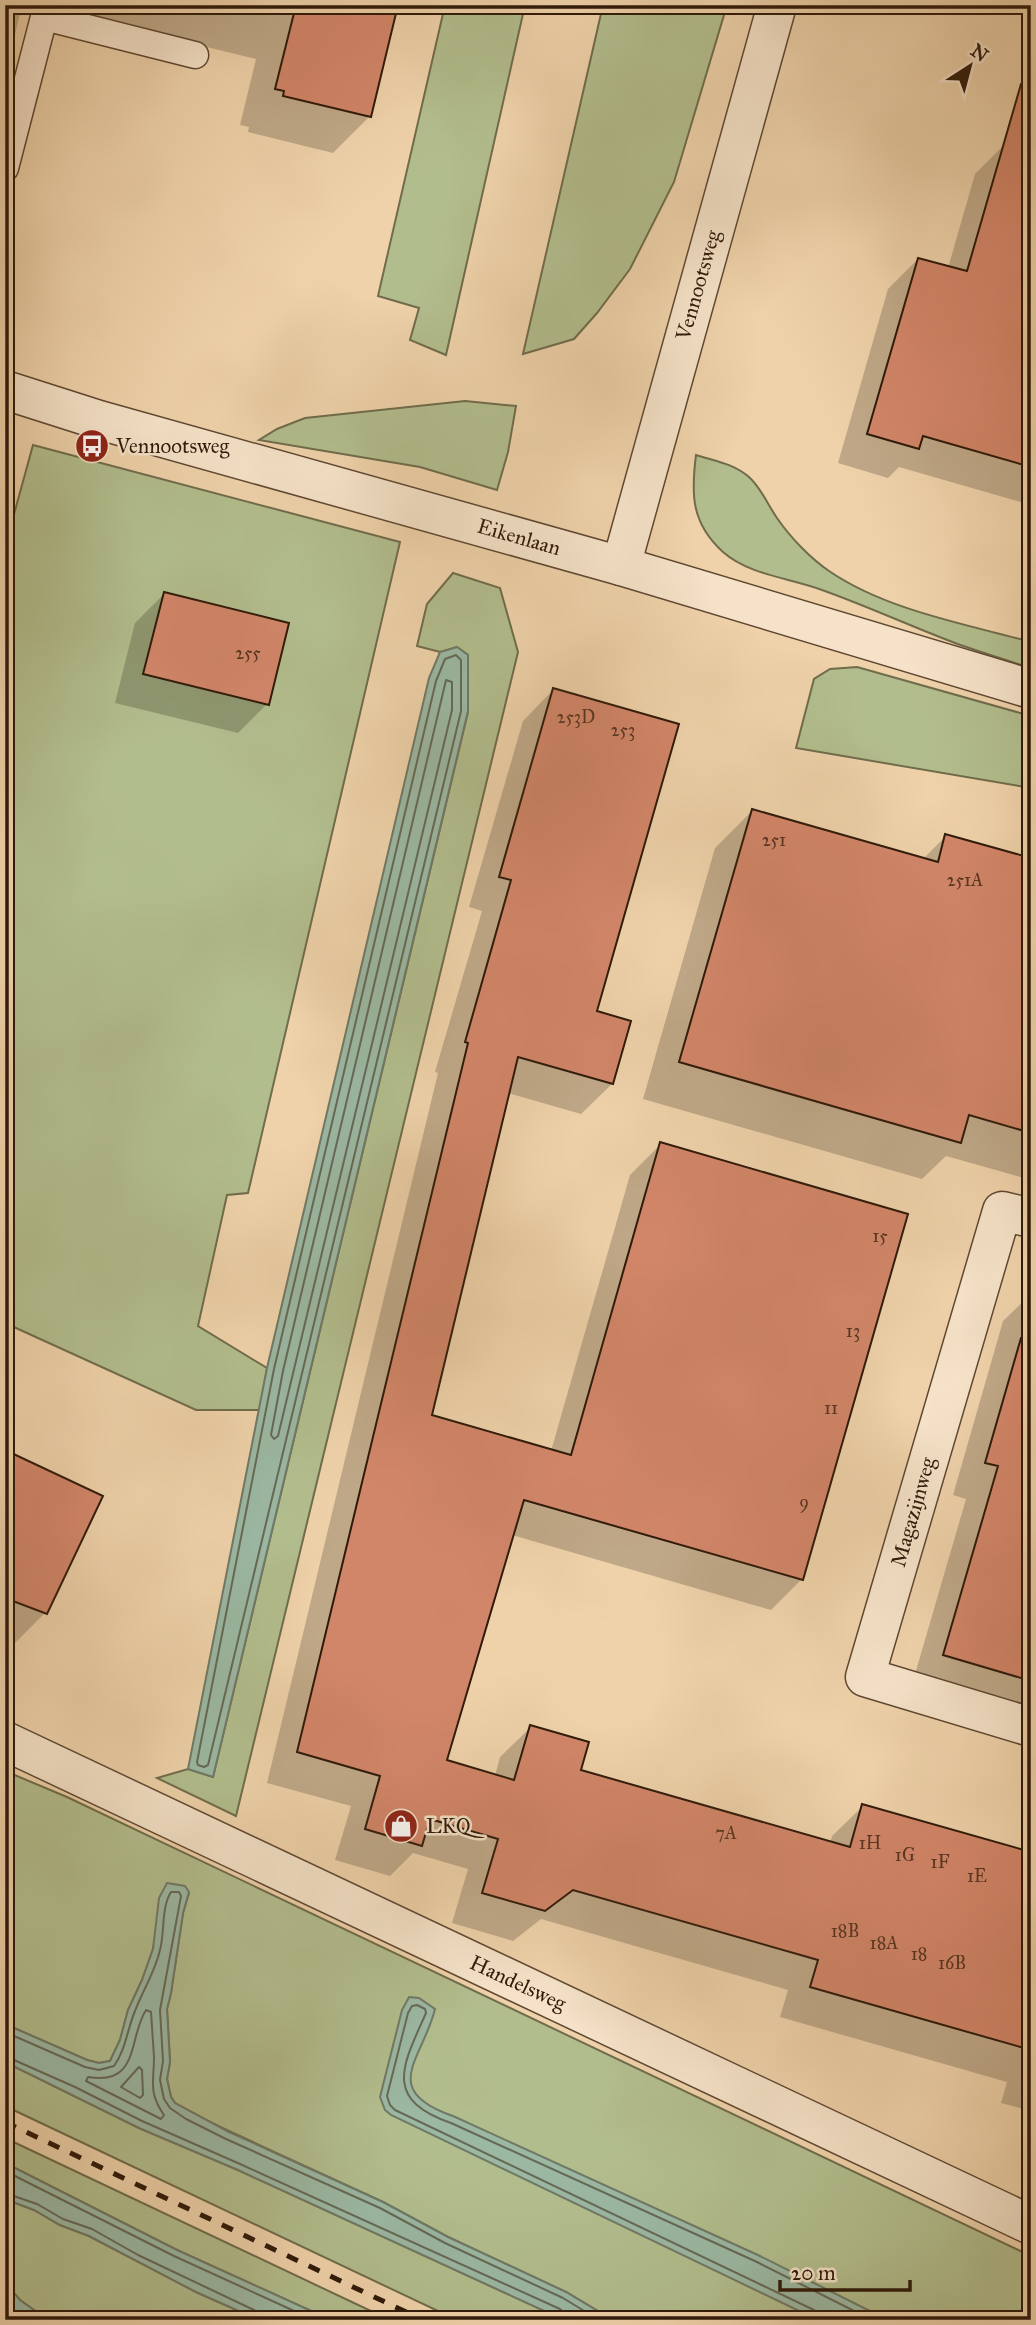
<svg xmlns="http://www.w3.org/2000/svg" width="1036" height="2325" viewBox="0 0 1036 2325" font-family="'IM FELL Great Primer',serif">
<style>
.green{fill:#b2bd8d;stroke:#706c4c;stroke-width:2}
.water{fill:#9bb8a3;stroke:#707966;stroke-width:2}
.shadow{fill:#0003}
.lines{fill:none;stroke-linecap:round;stroke-linejoin:round}
.shore{stroke:#656956;stroke-width:2}
.building{fill:#d28669;stroke:#2f1a0a;stroke-width:2}
.lane-casing{stroke:#5f4832;stroke-width:29}
.street-casing{stroke:#5f4832;stroke-width:41}
.lane{stroke:#f5e2c8;stroke-width:26}
.street{stroke:#f5e2c8;stroke-width:38}
.rail{stroke:#2f1a0a;stroke-width:5;stroke-dasharray:12 12;stroke-linecap:butt}
.labels{text-anchor:middle;stroke-width:5;stroke-linejoin:round;paint-order:stroke}
.number-label{font-size:18px;fill:#583522}
.street-label{font-size:21px;fill:#2f1a0a;stroke:#f5e2c8}
.poi-label{font-size:21px;fill:#2f1a0a;stroke:#f5e2c8;text-anchor:start}
</style>
<rect width="100%" height="100%" fill="#efd2aa"/>
<filter id="stains"><feTurbulence type="fractalNoise" baseFrequency=".00286" numOctaves="4"/><feColorMatrix values="0 0 0 0 .2 0 0 0 0 .09 0 0 0 0 .02 0 0 0 .5 -.17"/></filter>
<radialGradient id="worn" r=".72"><stop offset=".6" stop-color="#630" stop-opacity="0"/><stop offset="1" stop-color="#630" stop-opacity=".3"/></radialGradient>
<!-- green -->
<g class="green">
<polygon points="445,5 525,5 446,355 410,340 419,308 378,296"/>
<polygon points="603,5 727,5 674,182 630,269 597,313 574,339 523,354"/>
<polygon points="465,401 516,406 508,452 497,490 420,467 259,440 277,429 305,418"/>
<polygon points="33,445 400,542 248,1193 227,1195 198,1326 267,1368 260,1410 196,1410 5,1323 5,547"/>
<path d="M 696,455 C 715,461 735,464 750,478 C 761,488 768,505 777,518 C 790,537 810,558 829,571 C 886,610 965,624 1031,642 L 1031,668 C 1006,660 980,652 955,643 C 910,626 867,606 822,590 C 790,578 749,575 723,552 C 691,523 691,494 696,455 Z"/>
<polygon points="453,573 500,588 518,652 236,1816 157,1778 188,1769 213,1777 468,712 468,655 457,647 440,652 417,646 427,604"/>
<polygon points="857,667 1031,716 1031,788 796,748 814,679 830,669"/>
<polygon points="5,1771 67,1797 1031,2256 1031,2320 618,2320 603,2314 566,2292 448,2237 383,2202 190,2113 175,2103 171,2097 167,2079 170,2062 167,2009 171,1993 183,1913 189,1893 156,1932 153,1949 142,1980 128,2010 120,2040 110,2061 99,2063 87,2060 5,2024"/>
<polygon points="5,2062 139,2128 238,2170 564,2320 457,2320 5,2106"/>
<polygon points="5,2138 390,2320 331,2320 177,2250 5,2163"/>
<polygon points="5,2199 34,2210 60,2225 89,2236 196,2292 259,2320 48,2320 20,2300 5,2283"/>
</g>
<!-- water -->
<g class="water">
<polygon points="457,647 468,655 468,711 213,1777 188,1769 267,1368 429,678 440,652"/>
<polygon points="167,1883 185,1886 189,1892 183,1913 171,1993 167,2009 170,2062 167,2079 171,2097 175,2103 229,2132 383,2202 448,2237 566,2292 603,2314 618,2320 564,2320 238,2170 139,2128 5,2062 5,2024 87,2060 99,2063 110,2061 120,2040 128,2010 142,1980 153,1949 159,1898"/>
<path d="M 409,1997 L 419,1998 L 435,2009 C 423,2059 378,2090 453,2116 L 760,2256 L 888,2320 L 818,2320 L 391,2115 L 385,2110 L 380,2097 L 402,2010 Z"/>
<polygon points="5,2163 177,2250 331,2320 259,2320 196,2292 89,2236 60,2225 34,2210 5,2199"/>
<polygon points="5,2283 20,2300 48,2320 5,2320"/>
</g>
<!-- shadow -->
<g class="shadow">
<polygon points="5,5 22,5 8,64 5,67"/>
<polygon points="34,5 396,5 369,117 333,153 248,132 249,127 240,125 256,59"/>
<polygon points="1005,144 1031,152 1031,505 899,467 888,478 838,463 888,289 918,259 948,268 975,174"/>
<polygon points="164,594 267,704 238,733 115,703 135,623"/>
<polygon points="553,690 595,1013 612,1084 581,1114 508,1093 430,1416 551,1451 630,1175 661,1144 802,1579 771,1610 512,1535 445,1761 495,1776 500,1757 531,1727 579,1771 830,1843 832,1836 863,1806 1031,1854 1031,2111 1001,2103 1007,2082 780,2017 788,1990 541,1919 513,1941 452,1923 468,1869 413,1853 390,1876 335,1860 351,1806 267,1783 438,1073 435,1072 482,911 469,907 523,721"/>
<polygon points="752,811 922,860 946,836 1031,860 1031,1180 946,1156 922,1179 643,1099 715,848"/>
<polygon points="1031,1294 1031,1722 911,1688 966,1499 953,1495 1003,1321"/>
<polygon points="5,1452 45,1613 8,1650 5,1649"/>
</g>
<g class="lines">
<!-- shore -->
<g class="shore">
<polygon points="456,655 461,660 461,711 208,1765 204,1767 198,1765 197,1762 274,1369 436,681 445,659"/>
<polygon points="446,680 452,682 452,710 278,1436 274,1439 271,1435 283,1371"/>
<path d="M 146,2010 L 151,2012 C 152,2027 153,2042 154,2057 C 154,2082 148,2092 164,2115 L 161,2119 L 86,2081 L 88,2077 C 140,2086 128,2038 146,2010 Z"/>
<path d="M 5,2032 L 85,2067 L 99,2070 L 114,2066 C 126,2049 127,2030 135,2011 C 143,1990 155,1972 160,1950 C 165,1931 161,1908 171,1892 L 179,1892 L 181,1896 L 160,2010 L 163,2061 L 160,2080 L 164,2099 L 170,2108 L 186,2119 L 226,2139 L 380,2208 L 445,2243 L 563,2298 L 599,2320"/>
<polyline points="5,2056 75,2087 142,2121 240,2164 560,2309 565,2314 566,2320"/>
<polygon points="139,2067 142,2070 143,2095 140,2098 121,2087"/>
<polyline points="5,2171 174,2256 314,2320"/>
<polyline points="5,2193 37,2204 63,2219 92,2229 138,2255 254,2310 258,2314 259,2320"/>
<path d="M 819,2320 L 818,2314 L 814,2310 L 395,2110 L 390,2105 L 387,2096 L 408,2013 L 412,2006 L 417,2005 L 425,2009 L 426,2013 C 403,2065 382,2099 451,2123 L 757,2262 L 872,2320"/>
</g>
</g>
<!-- building -->
<g class="building">
<polygon points="296,5 398,5 371,117 283,96 284,91 275,89"/>
<polygon points="1021,84 1031,85 1031,467 923,436 919,449 867,434 918,258 967,271"/>
<polygon points="164,592 289,623 269,705 143,674"/>
<polygon points="553,688 679,724 597,1011 631,1021 613,1084 518,1057 432,1415 571,1455 660,1142 908,1214 803,1580 524,1500 447,1760 514,1780 530,1725 589,1742 581,1770 850,1847 862,1804 1031,1852 1031,2050 810,1987 818,1960 573,1890 545,1911 482,1893 498,1839 430,1819 422,1846 365,1829 380,1776 297,1752 468,1043 465,1042 511,880 499,877"/>
<polygon points="752,809 938,862 945,834 1031,858 1031,1133 969,1115 961,1143 679,1062"/>
<polygon points="1021,1338 1031,1339 1031,1681 943,1655 998,1466 985,1463"/>
<polygon points="5,1450 103,1496 47,1614 5,1598"/>
</g>
<g class="lines">
<!-- lane casing -->
<g class="lane-casing">
<polyline id="lane" points="5,168 44,17 195,55"/>
</g>
<!-- street casing -->
<g class="street-casing">
<g id="street">
<polyline points="5,390 99,420 621,566 1031,689"/>
<polyline points="621,566 777,5"/>
<polyline points="1031,1218 1002,1211 865,1677 1031,1727"/>
<polyline points="5,1741 1031,2225"/>
</g>
</g>
<!-- lane -->
<use href="#lane" class="lane"/>
<!-- street -->
<use href="#street" class="street"/>
<!-- rail -->
<polyline class="rail" points="5,2122 423,2320"/>
</g>
<!-- icons -->
<defs>
<g id="bus-disc" transform="scale(1.75)"><circle r="9.5" fill="#8f2418" stroke="#f5e2c8"/><path d="M-5-6H5V4H4V6H2V4H-2V6H-4V4H-5ZM-3.5-4V0h7V-4ZM-3.5 1.2v1.5H-2V1.2ZM2 1.2v1.5H3.5V1.2Z" fill="#fff"/></g>
<g id="shop-disc" transform="scale(1.75)"><circle r="9.5" fill="#8f2418" stroke="#f5e2c8"/><path d="M-5-2.5h2.3a2.7 3.5 0 0 1 5.4 0H5L5.5 6h-11ZM-1.5-2.5h3a1.5 2.3 0 0 0-3 0Z" fill="#fff"/></g>
</defs>
<g fill-rule="evenodd">
<use href="#bus-disc" x="92" y="446"/>
<use href="#shop-disc" x="401" y="1826"/>
</g>
<g class="labels">
<!-- number labels -->
<g class="number-label">
<text x="248" y="659">255</text>
<text x="576" y="723">253D</text>
<text x="623" y="736">253</text>
<text x="774" y="846">251</text>
<text x="965" y="886">251A</text>
<text x="880" y="1242">15</text>
<text x="853" y="1337">13</text>
<text x="831" y="1414">11</text>
<text x="804" y="1508">9</text>
<text x="726" y="1839">7A</text>
<text x="870" y="1849">1H</text>
<text x="905" y="1861">1G</text>
<text x="940" y="1868">1F</text>
<text x="977" y="1882">1E</text>
<text x="845" y="1937">18B</text>
<text x="884" y="1949">18A</text>
<text x="919" y="1960">18</text>
<text x="952" y="1969">16B</text>
</g>
<!-- street labels -->
<g class="street-label">
<text transform="translate(698 285) rotate(-74)" y="7">Vennootsweg</text>
<text transform="translate(519 537) rotate(16)" y="7">Eikenlaan</text>
<text transform="translate(913 1512) rotate(-74)" y="7">Magazijnweg</text>
<text transform="translate(518 1983) rotate(25)" y="7">Handelsweg</text>
</g>
<!-- poi labels -->
<g class="poi-label">
<text x="116" y="453">Vennootsweg</text>
<text x="426" y="1833">LKQ</text>
</g>
</g>
<!-- margin -->
<rect width="1036" height="2325" fill="none" stroke="#efd2aa" stroke-width="28"/>
<rect x="7" y="7" width="1022" height="2311" fill="none" stroke="#2f1a0a" stroke-width="3.5"/>
<rect x="14" y="14" width="1008" height="2297" fill="none" stroke="#2f1a0a" stroke-width="2"/>
<!-- north arrow -->
<g transform="translate(970 66) rotate(36)" stroke="#f5e2c8" stroke-width="5" paint-order="stroke">
<path d="M0-5L12 26L0 18L-12 26Z" fill="#2f1a0a"/>
<text y="-10" font-size="19" font-weight="bold" text-anchor="middle" fill="#2f1a0a">N</text>
</g>
<!-- scale -->
<path d="M780 2280v10h130v-10" fill="none" stroke="#2f1a0a" stroke-width="3.5"/>
<text x="791" y="2280" font-size="21" fill="#2f1a0a" stroke="#f5e2c8" stroke-width="5" paint-order="stroke">20 m</text>
<rect width="100%" height="100%" filter="url(#stains)"/>
<rect width="100%" height="100%" fill="url(#worn)"/>
</svg>
